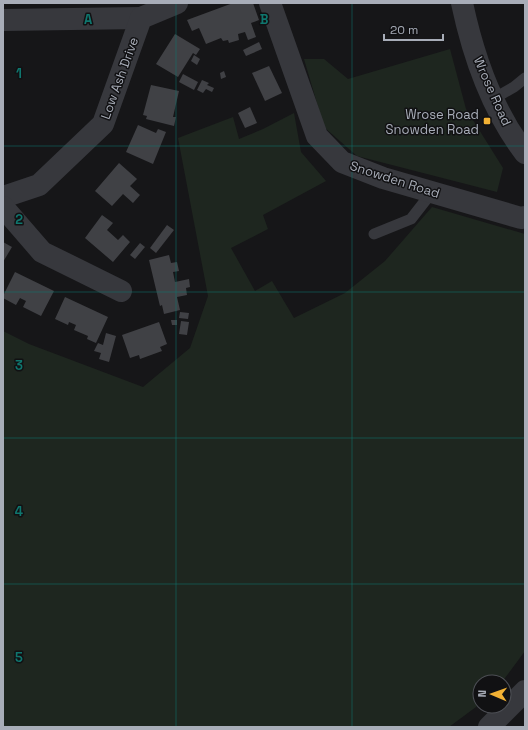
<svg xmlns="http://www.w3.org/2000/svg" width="528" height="730" viewBox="0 0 528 730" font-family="'Space Grotesk',sans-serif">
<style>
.green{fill:#1e261f}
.building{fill:#404145}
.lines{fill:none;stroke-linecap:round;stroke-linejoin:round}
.service{stroke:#37383d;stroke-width:11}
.minor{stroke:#37383d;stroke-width:22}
.tertiary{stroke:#37383d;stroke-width:22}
.grid{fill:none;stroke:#0f766e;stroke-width:1;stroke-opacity:0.55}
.poi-dot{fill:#f2b134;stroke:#111113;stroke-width:1.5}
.labels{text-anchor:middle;stroke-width:3;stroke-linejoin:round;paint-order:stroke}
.street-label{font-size:13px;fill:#a8adb8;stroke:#111113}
.poi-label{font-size:13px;fill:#a8adb8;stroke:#111113;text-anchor:end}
.grid-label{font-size:13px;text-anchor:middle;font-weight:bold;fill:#0f766e;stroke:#111113;stroke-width:3;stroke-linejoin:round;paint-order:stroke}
</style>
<rect width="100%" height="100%" fill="#161618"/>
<!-- green -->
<g class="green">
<polygon points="450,49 466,109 503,168 497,192 357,156 324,127 304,59 324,59 348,79"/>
<polygon points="294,113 301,152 326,181 263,215 268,229 231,248 255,291 272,281 294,318 345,293 385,261 432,207 525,234 525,651 502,682 480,682 480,704 449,727 3,727 3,331 29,344 143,387 190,348 208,296 178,138 233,117 239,139 263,129"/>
</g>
<!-- building -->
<g class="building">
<polygon points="233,3 253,3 259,20 251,23 256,37 248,40 245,32 238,34 239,40 229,43 228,40 223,41 221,38 206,44 199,28 192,31 187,20"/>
<polygon points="175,34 200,49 196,55 193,53 178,77 156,64"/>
<polygon points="259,42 262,49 246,56 243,50"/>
<polygon points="194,55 200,59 197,65 191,61"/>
<polygon points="269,66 282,93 265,101 252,73"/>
<polygon points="224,71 226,77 221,79 220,73"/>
<polygon points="183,74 198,82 194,90 179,82"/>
<polygon points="202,80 209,83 207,85 214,88 212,92 206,89 203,93 197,90"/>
<polygon points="151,85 179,91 173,117 176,117 174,126 146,119 147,116 143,115"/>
<polygon points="250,107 257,123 245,128 238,113"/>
<polygon points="138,125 156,133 158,129 166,132 153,164 126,152"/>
<polygon points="119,163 137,179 130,186 140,195 133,203 123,194 112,206 95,191"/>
<polygon points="102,215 113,223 107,230 118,240 123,235 130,242 113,262 85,238"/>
<polygon points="167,225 174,230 156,253 150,248"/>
<polygon points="3,242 12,247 3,262"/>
<polygon points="140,243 145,247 135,259 130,255"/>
<polygon points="169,255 171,263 177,262 179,271 173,272 175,282 189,279 190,287 186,288 187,295 177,297 180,310 164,314 162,305 160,306 159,302 149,260"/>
<polygon points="15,272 54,291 41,316 23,307 26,301 20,298 16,305 3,298 3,296"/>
<polygon points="65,297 108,317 96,343 87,339 88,336 74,330 76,325 69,322 68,325 55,319"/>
<polygon points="180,312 189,313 188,319 179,318"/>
<polygon points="171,320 177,320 177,325 172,325"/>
<polygon points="181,321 189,322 187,335 179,334"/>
<polygon points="159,322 167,344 160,347 162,351 140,359 139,355 130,358 122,335"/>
<polygon points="106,333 116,336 109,362 99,359 101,353 94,351 98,343 103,345"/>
</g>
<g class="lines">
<!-- service -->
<g class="service">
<polyline points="493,99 514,87 525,78"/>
<polyline points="374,234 411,219 432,192"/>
</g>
<!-- minor -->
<g class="minor">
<polyline points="270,3 317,136 342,162 383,178 521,218 525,217"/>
<polyline points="3,20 141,18"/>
<polyline points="3,197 39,185 103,124 141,18 177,3"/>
<polyline points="3,207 42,252 121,291"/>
</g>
<!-- tertiary -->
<g class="tertiary">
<path d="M 462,3 C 473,55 492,110 525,153"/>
<polyline points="489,727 525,691"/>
</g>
</g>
<!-- grid -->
<path class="grid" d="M 176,3 L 176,727M 352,3 L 352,727M 3,146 L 525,146M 3,292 L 525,292M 3,438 L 525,438M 3,584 L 525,584"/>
<!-- markers -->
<rect class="poi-dot" x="483" y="117" width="8" height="8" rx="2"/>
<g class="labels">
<!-- street labels -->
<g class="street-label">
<text transform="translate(119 78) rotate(-70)" y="5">Low Ash Drive</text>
<text transform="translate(493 91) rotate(66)" y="5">Wrose Road</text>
<text transform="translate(395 179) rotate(18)" y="5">Snowden Road</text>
</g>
<!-- poi labels -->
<g class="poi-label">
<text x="479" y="119">Wrose Road<tspan x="479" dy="15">Snowden Road</tspan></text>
</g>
</g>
<g class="grid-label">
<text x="88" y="24">A</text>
<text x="264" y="24">B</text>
<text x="19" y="78">1</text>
<text x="19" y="224">2</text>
<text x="19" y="370">3</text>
<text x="19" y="516">4</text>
<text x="19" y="662">5</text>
</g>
<!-- border -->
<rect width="528" height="730" fill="none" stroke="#a8adb8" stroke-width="8"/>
<!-- north arrow -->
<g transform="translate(492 694) rotate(272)"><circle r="19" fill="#111113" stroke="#4d4f55"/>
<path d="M0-3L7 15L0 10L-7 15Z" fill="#f2b134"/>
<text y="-6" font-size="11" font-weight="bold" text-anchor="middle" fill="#a8adb8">N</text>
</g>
<!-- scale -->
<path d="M384 34v6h59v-6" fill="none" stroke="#a8adb8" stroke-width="2"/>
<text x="390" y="34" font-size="12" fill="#a8adb8" stroke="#111113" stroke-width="3" paint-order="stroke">20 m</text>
</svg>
